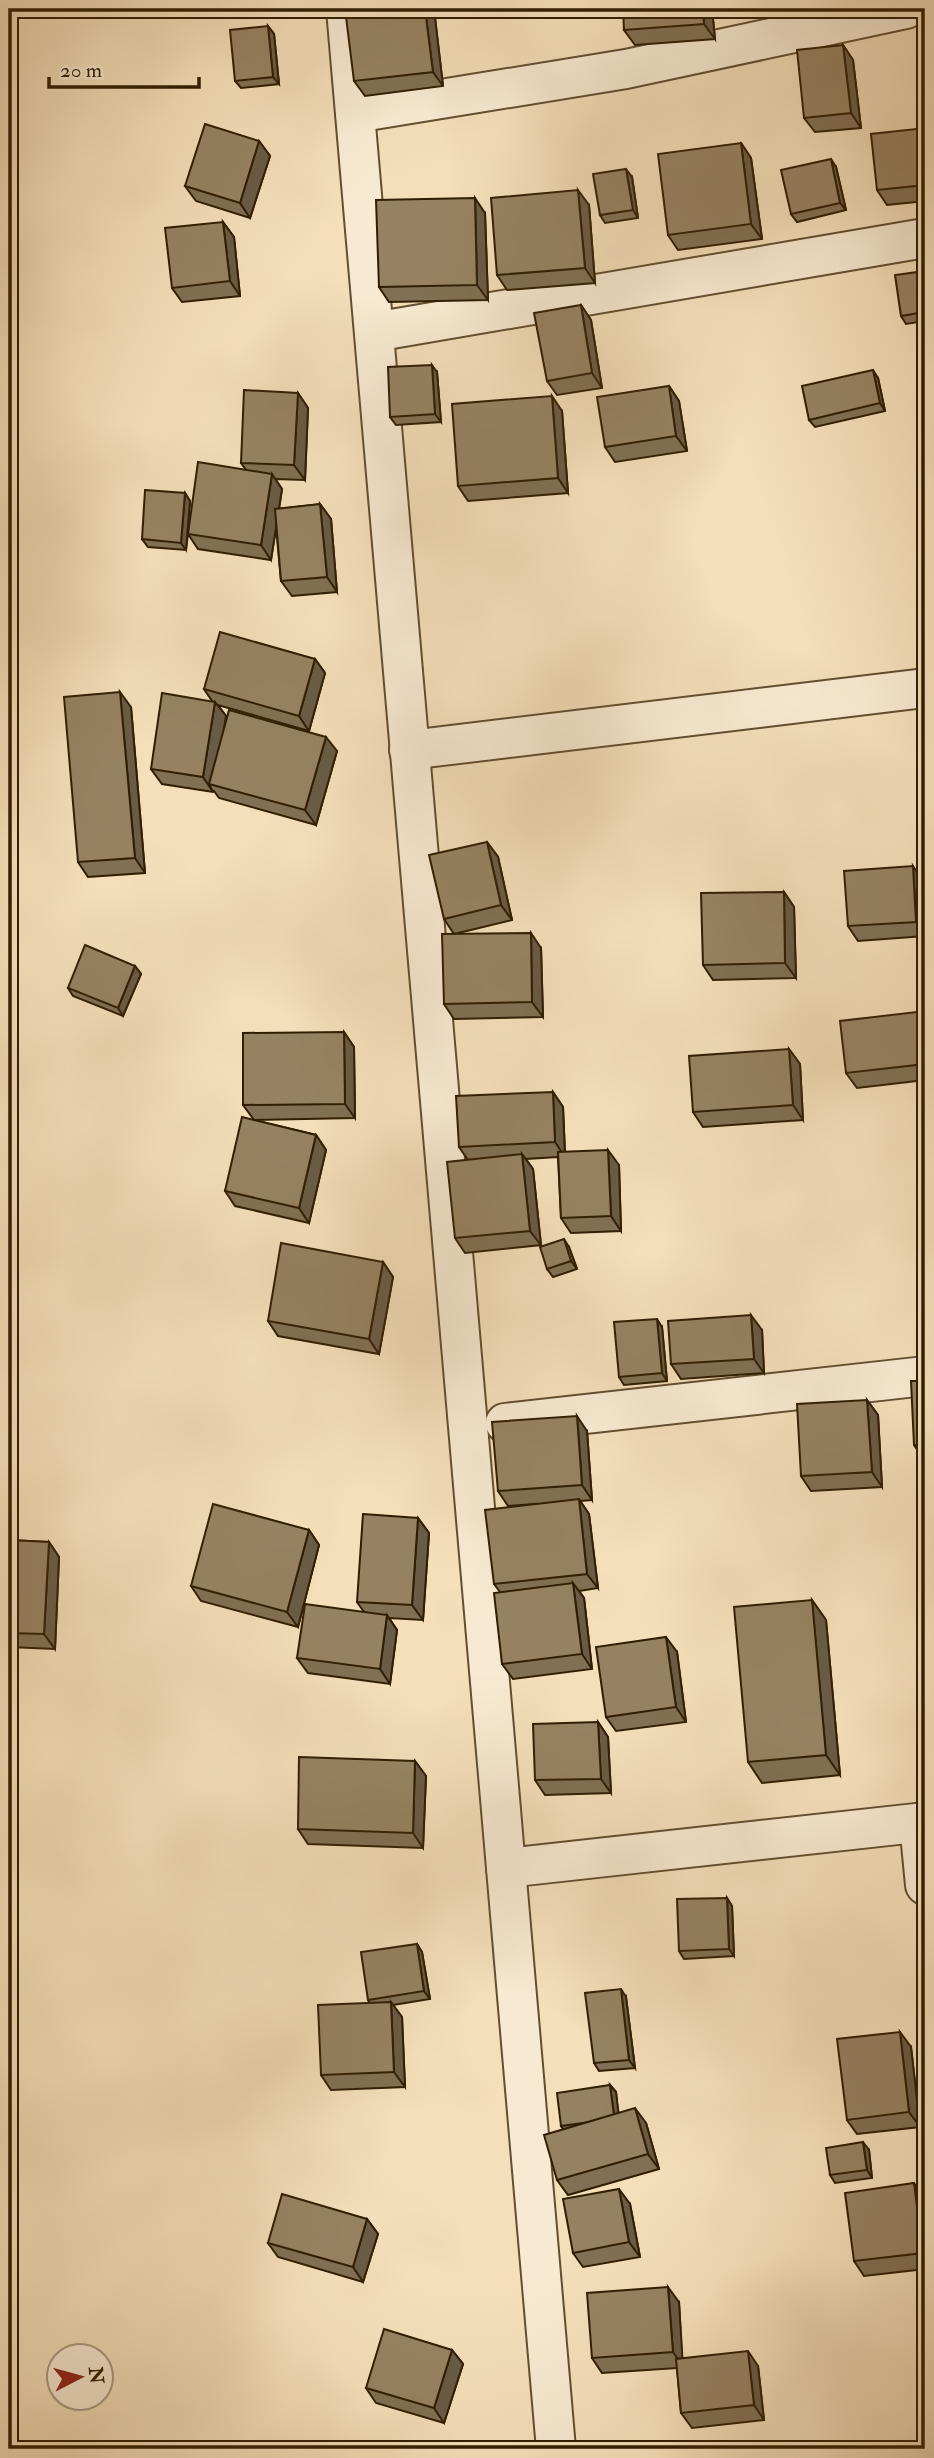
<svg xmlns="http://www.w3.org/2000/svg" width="934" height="2458" viewBox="0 0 934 2458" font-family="'IM FELL Double Pica',serif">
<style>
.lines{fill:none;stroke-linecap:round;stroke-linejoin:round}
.minor-casing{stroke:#624e30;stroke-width:42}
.minor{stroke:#f8ead2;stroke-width:38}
.wall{fill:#817054;stroke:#311e02;stroke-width:2}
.shaded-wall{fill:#695b45;stroke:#311e02;stroke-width:2}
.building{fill:#968262;stroke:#311e02;stroke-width:2}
</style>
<rect width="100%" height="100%" fill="#f4dfba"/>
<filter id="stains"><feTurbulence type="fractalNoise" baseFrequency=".00286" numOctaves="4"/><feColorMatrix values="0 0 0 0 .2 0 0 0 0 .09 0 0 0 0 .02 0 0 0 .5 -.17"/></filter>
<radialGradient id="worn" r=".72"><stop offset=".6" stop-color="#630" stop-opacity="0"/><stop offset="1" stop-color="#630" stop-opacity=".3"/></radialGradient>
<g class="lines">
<!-- minor casing -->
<g class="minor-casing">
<g id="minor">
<polyline points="346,9 556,2449"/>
<polyline points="355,113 626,69 906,9"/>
<polyline points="374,332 925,238"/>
<polyline points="409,750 925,688"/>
<polyline points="505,1423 925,1376"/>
<polyline points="919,1823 925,1885"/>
<polyline points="506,1868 925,1822"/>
</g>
</g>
<!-- minor -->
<use href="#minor" class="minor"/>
</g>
<!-- wall -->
<g class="wall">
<polygon points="434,9 443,86 365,96 354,81"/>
<polygon points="712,9 715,39 635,45 624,30"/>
<polygon points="268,26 274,34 279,84 241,88 235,81"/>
<polygon points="843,45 853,60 861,128 815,132 804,118"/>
<polygon points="925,128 925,201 887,205 877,190"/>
<polygon points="259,141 270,156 250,218 196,201 185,186"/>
<polygon points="741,143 751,158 762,239 678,250 668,235"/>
<polygon points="836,167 846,210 797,222 791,214"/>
<polygon points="632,177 638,218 605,223 600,215"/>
<polygon points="589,205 595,283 507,290 497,275"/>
<polygon points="485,213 488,300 389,302 379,287"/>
<polygon points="223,222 234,237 240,296 182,302 172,288"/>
<polygon points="925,271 925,321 906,324 901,316"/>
<polygon points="581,305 591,320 602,388 557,395 547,381"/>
<polygon points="437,372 441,422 396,425 390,417"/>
<polygon points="878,378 885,411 815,427 809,420"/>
<polygon points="669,386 679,401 687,451 615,462 605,447"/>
<polygon points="298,393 308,408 305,480 275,479 282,489 279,509 320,504 331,519 337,592 292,596 281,581 276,527 271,560 198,549 188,534 186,550 148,547 142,539 185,493 190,501 188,529 246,470 241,463"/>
<polygon points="562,411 568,493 468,501 458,486"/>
<polygon points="315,659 325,673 309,731 218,705 226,716 223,733 337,751 316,825 219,798 214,791 213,792 162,784 151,769 212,701 204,689"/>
<polygon points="131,707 145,873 88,877 78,862"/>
<polygon points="487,842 498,857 512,920 454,934 444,919"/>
<polygon points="923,881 925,936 858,941 848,926"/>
<polygon points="784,892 794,907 796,978 713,980 703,965"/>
<polygon points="541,948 543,1017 454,1019 444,1004"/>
<polygon points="135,966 141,974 123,1016 73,996 68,988"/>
<polygon points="925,1011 925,1080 857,1088 846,1073"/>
<polygon points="344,1032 354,1047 355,1118 254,1120 316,1135 326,1150 309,1223 235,1206 225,1191 254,1120 243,1105"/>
<polygon points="789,1049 800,1064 803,1120 703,1127 693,1112"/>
<polygon points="553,1092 563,1107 565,1152 619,1165 621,1231 571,1233 561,1218 558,1157 526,1159 533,1169 541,1245 465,1253 455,1238 468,1160 459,1147"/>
<polygon points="569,1247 577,1269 553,1277 547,1269"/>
<polygon points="383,1262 393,1277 379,1354 278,1336 268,1321"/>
<polygon points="662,1327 667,1381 624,1385 619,1377"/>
<polygon points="762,1330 764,1373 681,1379 671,1364"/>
<polygon points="925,1381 925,1460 924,1460 914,1445"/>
<polygon points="867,1400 878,1415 882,1487 811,1491 801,1476"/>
<polygon points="587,1431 592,1500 580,1501 589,1514 598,1588 579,1591 584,1598 592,1669 513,1679 502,1664 500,1592 494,1584 536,1504 508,1506 498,1491"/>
<polygon points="418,1518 429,1533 423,1620 389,1618 397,1630 390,1684 308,1673 297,1658 364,1612 357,1602"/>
<polygon points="309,1530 319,1545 298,1627 201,1601 191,1586"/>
<polygon points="9,1540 49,1542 59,1557 55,1649 9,1647"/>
<polygon points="812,1600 826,1620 840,1775 762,1783 748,1762"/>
<polygon points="677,1652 686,1722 616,1731 606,1717"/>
<polygon points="598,1722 608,1737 611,1793 545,1795 535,1780"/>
<polygon points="415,1761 426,1776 423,1848 308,1844 298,1829"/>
<polygon points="727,1898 732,1906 734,1956 684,1959 679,1951"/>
<polygon points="417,1944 422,1952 430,1999 393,2005 402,2017 405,2087 331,2090 321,2075 370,2003 368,2000"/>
<polygon points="626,1997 635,2068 599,2071 594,2063"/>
<polygon points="911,2047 920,2127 857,2134 847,2120"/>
<polygon points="610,2085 616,2092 618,2113 646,2123 659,2169 568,2195 557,2180 563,2129 561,2126"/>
<polygon points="869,2150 872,2178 835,2183 830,2175"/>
<polygon points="924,2198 925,2207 925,2269 864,2276 854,2261"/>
<polygon points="630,2204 640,2257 583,2267 573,2253"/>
<polygon points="367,2219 378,2234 363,2282 278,2257 268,2243"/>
<polygon points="679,2302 682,2358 758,2366 764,2420 692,2428 681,2413 677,2368 602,2373 592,2358"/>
<polygon points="452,2350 463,2364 444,2423 376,2403 366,2388"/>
</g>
<!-- shaded-wall -->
<g class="shaded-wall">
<polygon points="425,9 434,9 443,86 433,72"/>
<polygon points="703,9 712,9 715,39 704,24"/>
<polygon points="268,26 274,34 279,84 273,77"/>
<polygon points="843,45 853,60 861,128 851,113"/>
<polygon points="259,141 270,156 250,218 240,203"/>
<polygon points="741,143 751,158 762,239 751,224"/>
<polygon points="831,159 836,167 846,210 840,203"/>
<polygon points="626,169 632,177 638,218 633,210"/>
<polygon points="578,190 589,205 595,283 585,268"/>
<polygon points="475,198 485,213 488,300 477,285"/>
<polygon points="223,222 234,237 240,296 230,281"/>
<polygon points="581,305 591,320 602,388 592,373"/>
<polygon points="432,365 437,372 441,422 435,414"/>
<polygon points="873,370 878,378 885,411 880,403"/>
<polygon points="669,386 679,401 687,451 676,436"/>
<polygon points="298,393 308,408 305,480 294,465"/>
<polygon points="552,396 562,411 568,493 558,478"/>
<polygon points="272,474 282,489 271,560 261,545"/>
<polygon points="185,493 190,501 186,550 181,543"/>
<polygon points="320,504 331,519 337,592 327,577"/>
<polygon points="315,659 325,673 309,731 299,716"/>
<polygon points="120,692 131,707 145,873 135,858"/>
<polygon points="215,702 226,716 215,785 209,784 213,792 203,777"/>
<polygon points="326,737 337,751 316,825 305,810"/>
<polygon points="487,842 498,857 512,920 501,905"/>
<polygon points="913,866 923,881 925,935 916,922"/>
<polygon points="784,892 794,907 796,978 785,963"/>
<polygon points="531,933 541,948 543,1017 532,1002"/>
<polygon points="135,966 141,974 123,1016 118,1008"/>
<polygon points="344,1032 354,1047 355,1118 345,1104"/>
<polygon points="789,1049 800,1064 803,1120 793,1105"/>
<polygon points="553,1092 563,1107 565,1157 555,1142"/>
<polygon points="316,1135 326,1150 309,1223 299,1208"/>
<polygon points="608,1150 619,1165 621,1231 611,1216"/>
<polygon points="522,1154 533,1169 541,1245 530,1231"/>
<polygon points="564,1239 569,1247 577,1269 571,1261"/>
<polygon points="383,1262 393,1277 379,1354 369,1339"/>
<polygon points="751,1315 762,1330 764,1373 754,1359"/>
<polygon points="657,1319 662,1327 667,1381 662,1373"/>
<polygon points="867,1400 878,1415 882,1487 872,1472"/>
<polygon points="577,1416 587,1431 592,1500 582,1485"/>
<polygon points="579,1499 589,1514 598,1588 587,1574"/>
<polygon points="418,1518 429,1533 423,1620 412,1605"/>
<polygon points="309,1530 319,1545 298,1627 287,1612"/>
<polygon points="49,1542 59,1557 55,1649 44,1634"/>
<polygon points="573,1583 584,1598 592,1669 582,1654"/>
<polygon points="812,1600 826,1620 840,1775 826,1755"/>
<polygon points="387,1615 397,1630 390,1684 380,1669"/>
<polygon points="666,1637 677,1652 686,1722 676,1707"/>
<polygon points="598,1722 608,1737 611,1793 601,1779"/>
<polygon points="415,1761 426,1776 423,1848 413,1833"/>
<polygon points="727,1898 732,1906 734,1956 729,1949"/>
<polygon points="417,1944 422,1952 430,1999 424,1991"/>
<polygon points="621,1989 626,1997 635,2068 629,2060"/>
<polygon points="391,2002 402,2017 405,2087 394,2072"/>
<polygon points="900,2032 911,2047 920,2127 909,2112"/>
<polygon points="610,2085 616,2092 620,2126 614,2118"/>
<polygon points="635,2108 646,2123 659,2169 648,2154"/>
<polygon points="863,2142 869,2150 872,2178 867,2170"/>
<polygon points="914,2183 924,2198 925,2207 925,2255 923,2253"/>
<polygon points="619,2189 630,2204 640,2257 629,2242"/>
<polygon points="367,2219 378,2234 363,2282 353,2267"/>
<polygon points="668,2287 679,2302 683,2367 673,2352"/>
<polygon points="452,2350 463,2364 444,2423 434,2408"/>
<polygon points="748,2351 758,2366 764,2420 754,2405"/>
</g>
<!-- building -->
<g class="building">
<polygon points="345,9 425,9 433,72 354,81"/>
<polygon points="623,9 703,9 704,24 624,30"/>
<polygon points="268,26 273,77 235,81 230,30"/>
<polygon points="843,45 851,113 804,118 797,50"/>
<polygon points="205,124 259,141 240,203 185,186"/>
<polygon points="925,128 925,185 877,190 871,134"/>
<polygon points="741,143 751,224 668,235 658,154"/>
<polygon points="831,159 840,203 791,214 781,170"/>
<polygon points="626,169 633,210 600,215 593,174"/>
<polygon points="578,190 585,268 497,275 491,198"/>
<polygon points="475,198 477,285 379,287 376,200"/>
<polygon points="223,222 230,281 172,288 165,228"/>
<polygon points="925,271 925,312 901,316 895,275"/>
<polygon points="581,305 592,373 547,381 534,313"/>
<polygon points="432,365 435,414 390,417 388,367"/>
<polygon points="873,370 880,403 809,420 802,386"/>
<polygon points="669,386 676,436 605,447 597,397"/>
<polygon points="244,390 298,393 294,465 241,463"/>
<polygon points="552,396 558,478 458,486 452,404"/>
<polygon points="198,462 272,474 261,545 188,534"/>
<polygon points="145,490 185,493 181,543 142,539"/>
<polygon points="320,504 327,577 281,581 275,509"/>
<polygon points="220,632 315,659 299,716 204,689"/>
<polygon points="120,692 135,858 78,862 64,697"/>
<polygon points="162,693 215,702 203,777 151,769"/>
<polygon points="229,710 326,737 305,810 209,784"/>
<polygon points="487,842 501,905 444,919 429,855"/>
<polygon points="913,866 916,922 848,926 844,871"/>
<polygon points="784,892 785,963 703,965 701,893"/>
<polygon points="531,933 532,1002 444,1004 442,934"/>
<polygon points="85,945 135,966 118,1008 68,988"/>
<polygon points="925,1011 925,1064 846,1073 840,1021"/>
<polygon points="344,1032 345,1104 243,1105 243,1033"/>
<polygon points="789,1049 793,1105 693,1112 689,1056"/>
<polygon points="553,1092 555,1142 459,1147 456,1096"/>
<polygon points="242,1117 316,1135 299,1208 225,1191"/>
<polygon points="608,1150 611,1216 561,1218 558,1152"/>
<polygon points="522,1154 530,1231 455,1238 447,1162"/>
<polygon points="564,1239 571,1261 547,1269 540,1247"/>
<polygon points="281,1243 383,1262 369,1339 268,1321"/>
<polygon points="751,1315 754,1359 671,1364 668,1321"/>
<polygon points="657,1319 662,1373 619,1377 614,1322"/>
<polygon points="911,1381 925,1381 925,1445 914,1445"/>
<polygon points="867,1400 872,1472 801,1476 797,1404"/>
<polygon points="577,1416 582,1485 498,1491 492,1422"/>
<polygon points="579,1499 587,1574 494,1584 485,1510"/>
<polygon points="213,1504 309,1530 287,1612 191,1586"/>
<polygon points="363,1514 418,1518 412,1605 357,1602"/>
<polygon points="9,1540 49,1542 44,1634 9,1633"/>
<polygon points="573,1583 582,1654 502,1664 494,1593"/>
<polygon points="812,1600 826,1755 748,1762 734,1607"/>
<polygon points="305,1604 387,1615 380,1669 297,1658"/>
<polygon points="666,1637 676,1707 606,1717 596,1647"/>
<polygon points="598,1722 601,1779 535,1780 533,1724"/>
<polygon points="299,1757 415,1761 413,1833 298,1829"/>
<polygon points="727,1898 729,1949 679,1951 677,1899"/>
<polygon points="417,1944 424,1991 368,2000 361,1952"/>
<polygon points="621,1989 629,2060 594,2063 585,1993"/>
<polygon points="391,2002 394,2072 321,2075 318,2005"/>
<polygon points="900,2032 909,2112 847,2120 837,2039"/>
<polygon points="610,2085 614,2115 590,2122 561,2126 557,2093"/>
<polygon points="635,2108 648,2154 557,2180 544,2135"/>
<polygon points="863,2142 867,2170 830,2175 826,2148"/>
<polygon points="914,2183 923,2253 854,2261 845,2193"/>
<polygon points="619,2189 629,2242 573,2253 563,2199"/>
<polygon points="282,2194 367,2219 353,2267 268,2243"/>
<polygon points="668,2287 673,2352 592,2358 587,2293"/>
<polygon points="384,2329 452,2350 434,2408 366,2388"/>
<polygon points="748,2351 754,2405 681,2413 676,2359"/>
</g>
<!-- margin -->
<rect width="934" height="2458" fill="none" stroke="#f4dfba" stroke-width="35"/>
<rect x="10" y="10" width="913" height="2437" fill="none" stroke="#311e02" stroke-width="3.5"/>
<rect x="18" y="18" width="899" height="2423" fill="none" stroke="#311e02" stroke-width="2"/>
<!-- north arrow -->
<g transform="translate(80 2377) rotate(84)"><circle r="33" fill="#f8ead2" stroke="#a8987f" stroke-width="2"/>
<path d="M0-5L12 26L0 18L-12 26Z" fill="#8f2418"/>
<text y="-10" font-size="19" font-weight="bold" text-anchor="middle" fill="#311e02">N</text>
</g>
<!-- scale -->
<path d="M49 77v10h150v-10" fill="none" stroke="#311e02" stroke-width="3.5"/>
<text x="60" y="77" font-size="21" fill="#311e02" stroke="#f8ead2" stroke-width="5" paint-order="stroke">20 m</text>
<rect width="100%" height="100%" filter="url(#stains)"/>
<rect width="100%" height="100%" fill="url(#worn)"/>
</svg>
